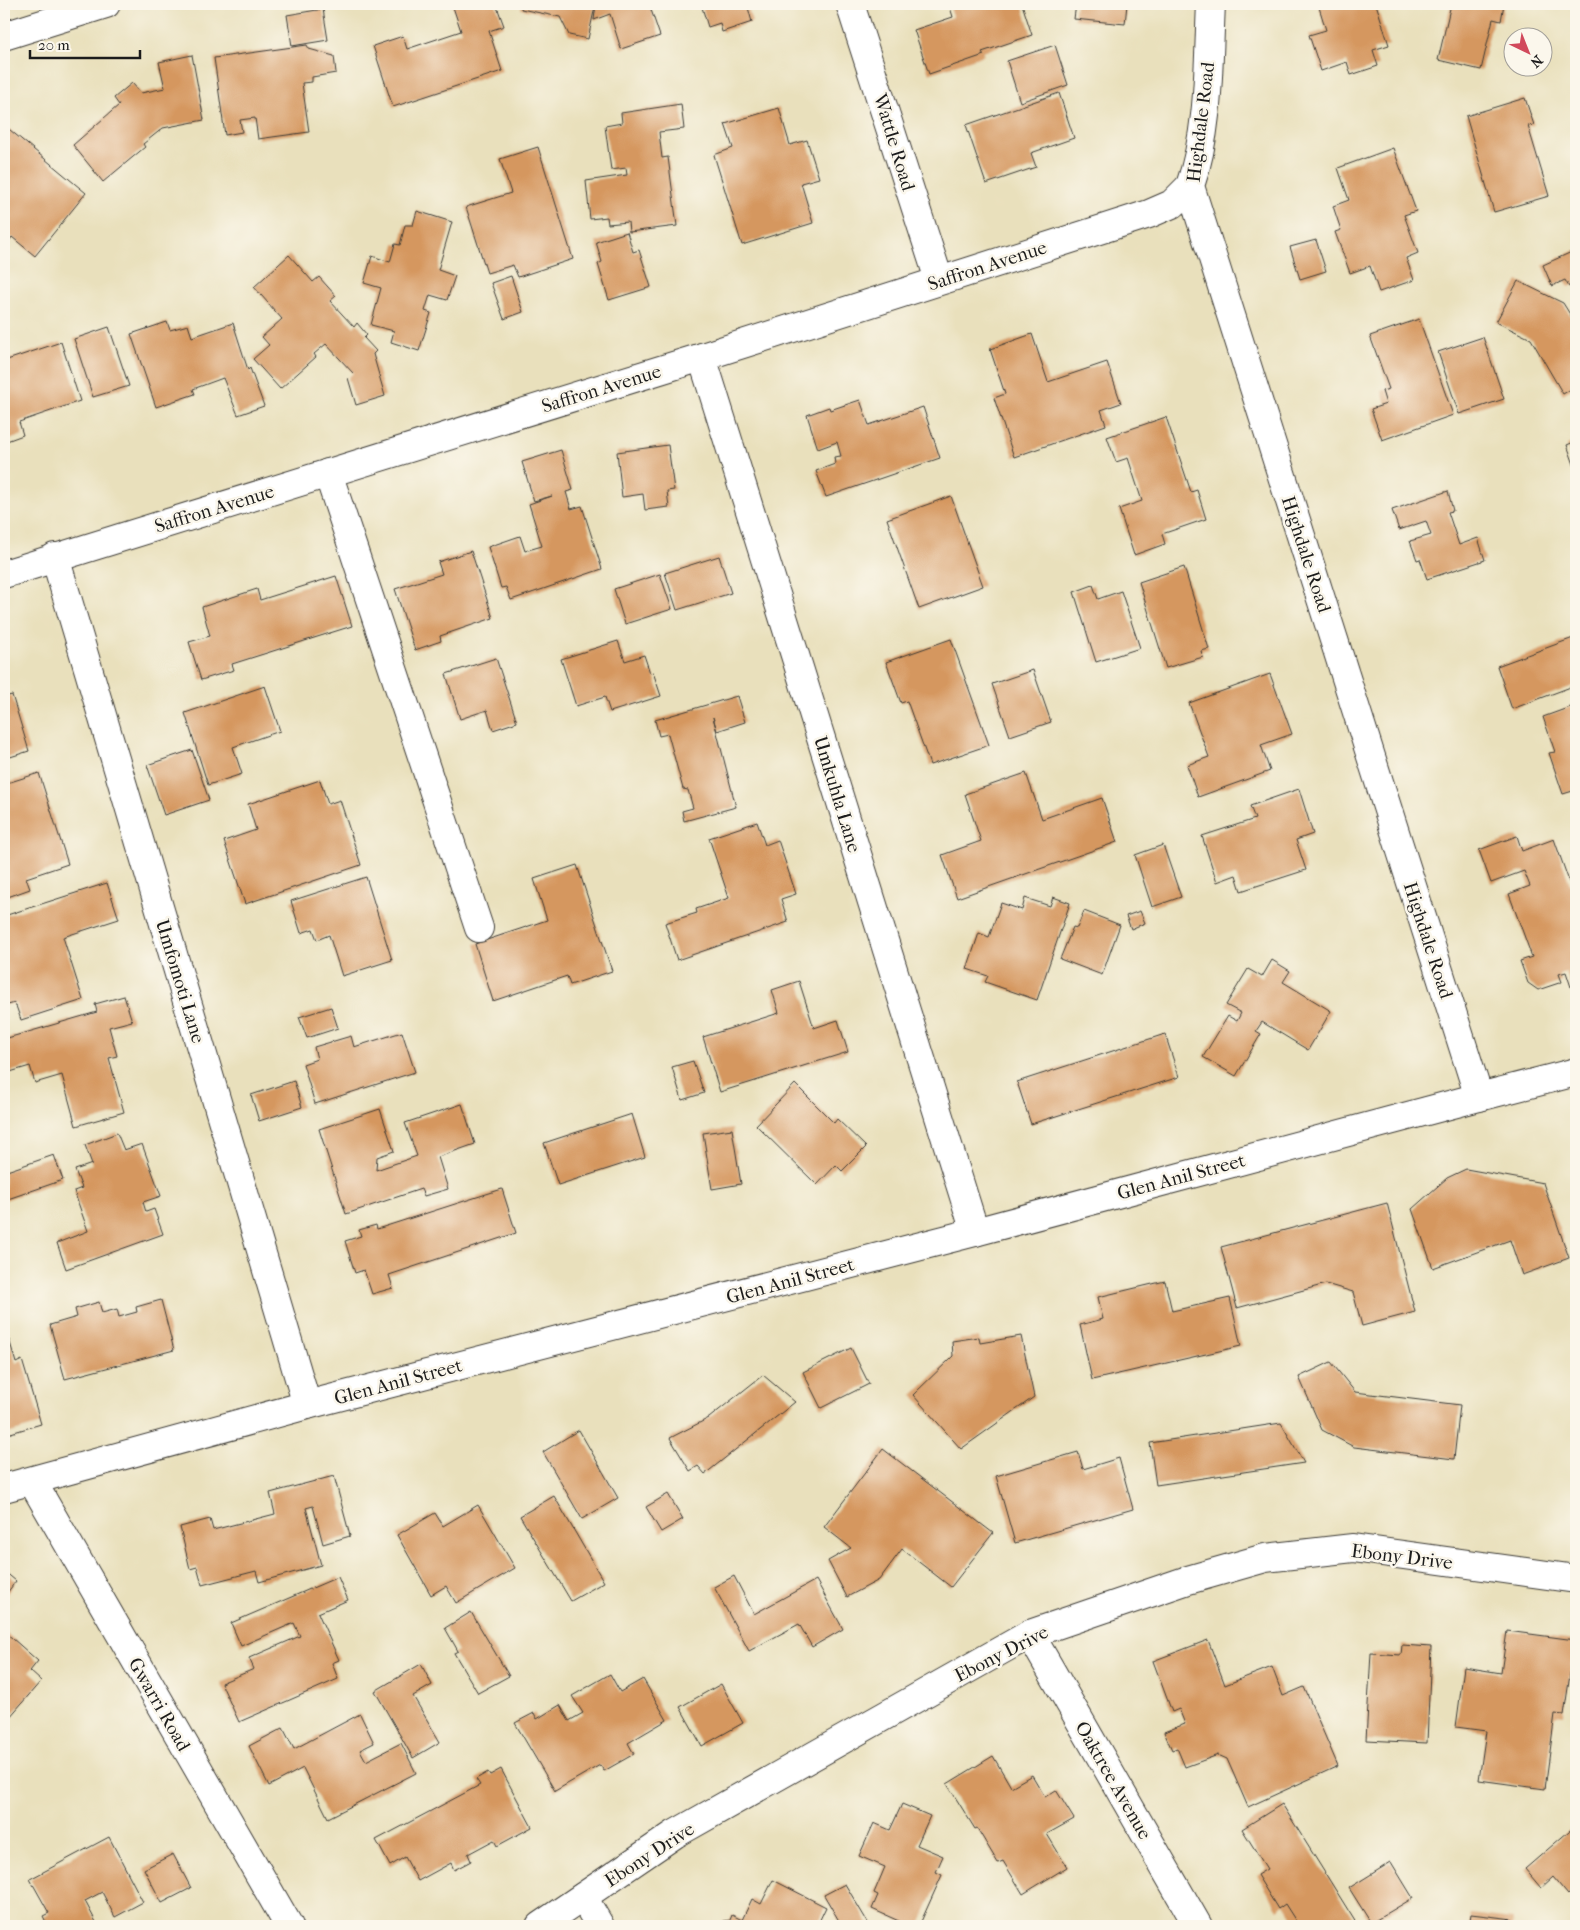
<svg xmlns="http://www.w3.org/2000/svg" width="1580" height="1930" viewBox="0 0 1580 1930" font-family="'IM FELL French Canon',serif">
<style>
.building{fill:#d5975e}
.lines{fill:none;stroke-linecap:round;stroke-linejoin:round}
.minor-casing{stroke:#3b3934;stroke-width:30}
.minor{stroke:#fff;stroke-width:28}
.labels{text-anchor:middle;stroke-width:5;stroke-linejoin:round;paint-order:stroke}
.street-label{font-size:19px;fill:#1c1c1c;stroke:#fbf7ec}
</style>
<rect width="100%" height="100%" fill="#fbf7ec"/>
<filter id="ink" filterUnits="userSpaceOnUse"><feTurbulence type="fractalNoise" baseFrequency=".02" numOctaves="2"/><feDisplacementMap in="SourceGraphic" scale="10" xChannelSelector="R" yChannelSelector="G"/><feConvolveMatrix kernelMatrix="1 2 1 2 8 2 1 2 1" color-interpolation-filters="sRGB"/></filter>
<filter id="wash" filterUnits="userSpaceOnUse"><feTurbulence type="fractalNoise" baseFrequency=".0096" numOctaves="4" result="noise"/><feDisplacementMap in="SourceGraphic" scale="20" xChannelSelector="R" yChannelSelector="G"/><feGaussianBlur stdDeviation="1.12" result="paint"/><feColorMatrix in="noise" values="0 0 0 0 0 0 0 0 0 0 0 0 0 0 0 0 0 1.4 0 .05"/><feComposite in="paint" operator="in"/></filter>
<g filter="url(#wash)">
<rect width="100%" height="100%" fill="#e9e0bc"/>
<g id="blocks">
<!-- building -->
<g class="building">
<polygon points="452,4 496,4 504,26 489,31 502,71 393,107 373,46 403,36 407,49 461,31"/>
<polygon points="522,4 587,4 595,6 588,39 569,35 560,17 521,9"/>
<polygon points="596,4 649,4 660,36 621,49 610,14 594,20"/>
<polygon points="701,4 747,4 752,22 722,32 720,23 708,27"/>
<polygon points="949,4 1022,4 1032,35 982,52 984,55 929,74 914,30 953,17"/>
<polygon points="1076,4 1127,4 1125,24 1074,19"/>
<polygon points="1318,4 1376,4 1389,45 1373,50 1378,66 1351,75 1347,62 1321,71 1309,35 1326,30"/>
<polygon points="1451,4 1504,4 1501,21 1493,19 1481,70 1438,60"/>
<polygon points="323,9 328,40 292,46 287,15"/>
<polygon points="307,45 309,49 334,56 336,73 312,77 312,82 302,83 309,132 258,139 255,118 240,120 242,132 225,135 214,58"/>
<polygon points="1055,45 1068,85 1020,102 1007,61"/>
<polygon points="192,55 204,120 163,128 143,144 145,147 103,182 73,145 119,105 114,98 132,83 141,93 165,88 159,62"/>
<polygon points="1059,93 1074,138 1031,153 1036,167 986,184 966,125"/>
<polygon points="1525,98 1534,125 1528,126 1549,196 1494,212 1466,116"/>
<polygon points="681,104 684,129 659,132 662,158 668,157 677,226 629,232 628,222 608,224 607,217 590,219 586,181 627,175 626,168 611,170 605,126 622,123 621,113"/>
<polygon points="779,108 790,145 807,140 819,178 801,183 813,223 742,245 714,155 733,148 725,124"/>
<polygon points="4,125 86,193 35,256 12,237 6,245 4,243"/>
<polygon points="538,147 573,259 518,277 513,265 487,273 466,207 511,193 500,159"/>
<polygon points="1393,148 1416,211 1404,215 1418,253 1406,258 1414,280 1379,292 1370,266 1350,273 1335,232 1341,230 1333,206 1349,200 1338,168"/>
<polygon points="417,211 452,222 438,270 455,276 447,300 430,295 425,311 431,313 419,351 391,342 394,331 371,325 381,288 364,283 372,256 390,262 395,244 400,245 405,225 413,225"/>
<polygon points="627,232 633,252 639,250 651,287 609,300 598,264 602,262 596,242"/>
<polygon points="1316,240 1326,271 1300,279 1290,247"/>
<polygon points="1576,250 1576,284 1569,287 1565,280 1552,286 1543,265"/>
<polygon points="289,255 313,282 319,277 336,296 330,301 354,327 357,323 367,335 364,338 376,351 373,354 385,396 356,405 348,378 353,373 326,344 314,354 316,357 280,389 253,359 269,345 262,337 282,319 254,287"/>
<polygon points="511,276 523,312 504,319 491,283"/>
<polygon points="1518,281 1563,303 1576,324 1576,386 1563,394 1531,339 1496,322"/>
<polygon points="1419,319 1453,415 1382,440 1371,409 1386,404 1382,391 1389,389 1370,336"/>
<polygon points="167,322 170,330 188,325 192,337 233,323 248,370 250,368 264,406 238,415 223,378 193,389 195,394 156,407 131,334"/>
<polygon points="109,327 129,386 93,397 74,339"/>
<polygon points="1032,334 1048,382 1107,362 1121,403 1101,410 1106,425 1014,457 994,398 1005,394 990,349"/>
<polygon points="1483,337 1504,399 1459,414 1438,352"/>
<polygon points="61,342 80,401 19,422 23,435 4,442 4,361"/>
<polygon points="860,400 869,425 923,407 940,458 826,497 816,471 835,464 834,457 841,456 837,442 818,449 807,415 829,407 830,410"/>
<polygon points="1166,417 1191,492 1197,490 1206,519 1162,534 1165,544 1134,555 1119,509 1142,501 1128,458 1116,462 1107,437"/>
<polygon points="1576,441 1576,470 1567,445"/>
<polygon points="668,445 674,490 667,491 669,507 645,510 643,494 622,497 617,452"/>
<polygon points="561,450 573,490 566,492 571,509 582,506 602,569 511,600 506,587 501,588 488,547 520,536 525,551 542,546 529,504 552,496 534,501 522,462"/>
<polygon points="1448,491 1453,511 1448,512 1459,545 1478,538 1485,560 1427,579 1420,559 1417,560 1410,541 1431,535 1426,521 1399,530 1392,510"/>
<polygon points="951,496 983,586 919,609 887,519"/>
<polygon points="471,551 493,618 440,636 441,641 415,650 395,589 442,574 438,562"/>
<polygon points="719,556 731,593 677,610 665,573"/>
<polygon points="1184,567 1209,649 1201,651 1203,657 1166,668 1139,582"/>
<polygon points="660,574 672,609 625,624 614,589"/>
<polygon points="336,576 352,626 232,664 234,670 201,680 189,642 210,636 202,607 257,589 260,600"/>
<polygon points="1093,585 1098,599 1121,591 1140,648 1096,662 1074,592"/>
<polygon points="1576,637 1576,685 1512,709 1497,666"/>
<polygon points="951,639 989,745 930,765 907,701 901,703 886,662"/>
<polygon points="618,641 625,661 644,655 650,673 653,672 661,696 610,712 605,697 576,706 561,659"/>
<polygon points="496,658 517,722 493,730 487,710 460,719 446,674"/>
<polygon points="1033,670 1051,722 1010,736 992,684"/>
<polygon points="1270,674 1292,734 1261,745 1270,771 1198,797 1187,765 1209,757 1189,703"/>
<polygon points="265,686 280,731 233,747 242,774 208,785 185,713"/>
<polygon points="12,695 29,751 4,759 4,697"/>
<polygon points="737,696 745,722 717,731 713,717 736,807 684,821 682,811 693,808 688,790 683,789 668,734 659,736 655,720"/>
<polygon points="1576,705 1576,790 1563,794 1549,753 1555,752 1543,717"/>
<polygon points="192,750 209,800 164,815 147,765"/>
<polygon points="39,773 68,864 26,878 30,889 5,898 4,784"/>
<polygon points="1026,773 1042,819 1102,798 1117,842 957,898 942,855 981,841 965,794"/>
<polygon points="320,780 328,804 340,800 361,865 245,904 224,841 256,830 248,804"/>
<polygon points="1299,789 1313,834 1296,840 1306,870 1241,891 1236,875 1217,882 1202,836 1255,819 1250,806"/>
<polygon points="757,822 765,845 778,840 796,894 781,899 788,922 677,960 665,923 697,913 696,909 729,898 709,838"/>
<polygon points="1517,836 1522,851 1554,839 1576,901 1576,985 1571,987 1566,972 1559,974 1562,982 1538,990 1528,983 1520,961 1532,957 1509,894 1530,886 1524,871 1491,883 1479,850"/>
<polygon points="1163,845 1181,897 1152,907 1135,855"/>
<polygon points="577,865 612,971 570,985 567,976 493,1001 475,944 547,920 534,879"/>
<polygon points="366,877 392,960 342,976 329,935 317,940 313,929 301,933 291,901"/>
<polygon points="107,883 119,919 63,937 83,1000 21,1020 15,1003 4,1006 4,916"/>
<polygon points="1053,897 1070,903 1037,1000 985,982 988,976 967,969 979,933 989,937 1001,903 1022,910 1025,898 1050,906"/>
<polygon points="1084,911 1120,925 1102,975 1060,959 1073,927 1077,928"/>
<polygon points="1140,911 1145,923 1131,929 1126,916"/>
<polygon points="1272,960 1290,971 1283,982 1331,1011 1308,1050 1262,1022 1256,1031 1261,1034 1236,1076 1203,1057 1228,1016 1237,1021 1241,1013 1226,1005 1248,969 1262,977"/>
<polygon points="799,981 814,1028 838,1020 848,1052 720,1092 703,1037 779,1013 772,990"/>
<polygon points="124,996 132,1021 109,1027 117,1056 109,1058 124,1112 76,1126 62,1075 35,1083 30,1066 10,1072 4,1051 4,1039 97,1012 95,1004"/>
<polygon points="331,1007 338,1028 307,1038 299,1017"/>
<polygon points="402,1032 415,1072 315,1104 303,1064 317,1059 314,1047 351,1036 354,1047"/>
<polygon points="1165,1034 1179,1077 1031,1124 1017,1082"/>
<polygon points="693,1061 704,1093 682,1100 672,1067"/>
<polygon points="294,1081 302,1107 259,1121 251,1095"/>
<polygon points="795,1084 834,1123 837,1119 866,1147 842,1171 836,1165 817,1185 756,1125"/>
<polygon points="462,1104 475,1144 438,1157 448,1189 424,1196 421,1189 346,1214 319,1129 380,1109 394,1151 377,1157 376,1170 417,1156 405,1123"/>
<polygon points="632,1114 645,1157 558,1185 544,1143"/>
<polygon points="732,1129 741,1184 712,1189 703,1133"/>
<polygon points="117,1133 124,1150 142,1144 161,1196 143,1202 146,1212 154,1209 163,1234 66,1269 57,1243 88,1231 74,1191 82,1188 75,1170 92,1164 85,1145"/>
<polygon points="54,1155 63,1180 5,1200 4,1172"/>
<polygon points="1466,1169 1543,1183 1569,1258 1522,1275 1510,1240 1433,1268 1412,1209 1447,1178"/>
<polygon points="502,1189 516,1233 389,1275 393,1288 372,1294 364,1270 355,1273 345,1241 361,1236 359,1230 376,1225 377,1229"/>
<polygon points="1387,1203 1415,1312 1362,1326 1353,1292 1326,1284 1237,1308 1221,1247"/>
<polygon points="1165,1281 1172,1311 1230,1298 1241,1346 1092,1380 1080,1325 1103,1319 1098,1297"/>
<polygon points="161,1300 174,1350 65,1379 50,1325 77,1317 75,1309 99,1302 102,1313 117,1309 119,1317 137,1312 136,1307"/>
<polygon points="4,1322 16,1363 22,1360 41,1424 4,1435"/>
<polygon points="1021,1336 1034,1397 961,1449 913,1395 953,1356 952,1341 979,1337 980,1343"/>
<polygon points="851,1348 869,1384 821,1408 803,1372"/>
<polygon points="1331,1362 1355,1392 1460,1405 1454,1459 1354,1447 1322,1430 1299,1377"/>
<polygon points="763,1375 795,1402 705,1474 698,1466 690,1471 670,1438 709,1418"/>
<polygon points="1281,1423 1304,1463 1156,1485 1150,1443"/>
<polygon points="579,1430 618,1498 582,1519 543,1452"/>
<polygon points="883,1449 993,1533 951,1587 902,1549 879,1580 847,1597 828,1561 851,1548 824,1527"/>
<polygon points="1078,1452 1083,1469 1119,1458 1133,1509 1015,1543 996,1476"/>
<polygon points="334,1476 350,1536 323,1544 313,1506 306,1508 321,1565 259,1582 256,1571 202,1585 197,1567 190,1569 180,1527 210,1519 213,1530 275,1514 270,1493"/>
<polygon points="668,1494 683,1519 661,1532 646,1507"/>
<polygon points="554,1496 604,1582 571,1601 520,1516"/>
<polygon points="478,1505 515,1568 456,1603 446,1586 431,1595 397,1535 435,1513 443,1526"/>
<polygon points="4,1571 16,1581 4,1597"/>
<polygon points="734,1576 754,1614 816,1580 843,1629 812,1647 799,1624 749,1651 714,1587"/>
<polygon points="338,1577 348,1600 318,1613 339,1660 332,1663 338,1679 239,1722 221,1683 254,1669 249,1658 300,1636 294,1623 241,1646 231,1623"/>
<polygon points="471,1612 509,1676 478,1693 454,1653 458,1651 445,1628"/>
<polygon points="4,1631 38,1661 30,1671 41,1681 9,1718 4,1714"/>
<polygon points="1507,1631 1575,1640 1564,1715 1555,1714 1545,1789 1479,1780 1486,1731 1456,1727 1464,1667 1501,1673"/>
<polygon points="1208,1640 1225,1685 1272,1667 1283,1696 1304,1687 1338,1766 1248,1807 1227,1759 1218,1755 1185,1767 1177,1748 1172,1750 1164,1732 1185,1724 1179,1709 1172,1712 1153,1661"/>
<polygon points="1402,1645 1431,1647 1427,1743 1366,1740 1371,1653 1401,1655"/>
<polygon points="421,1664 432,1685 413,1696 440,1742 413,1758 375,1691"/>
<polygon points="610,1674 620,1692 643,1679 667,1720 628,1743 634,1754 604,1771 600,1765 555,1791 515,1723 534,1713 537,1719 560,1705 569,1721 583,1713 572,1696"/>
<polygon points="721,1684 743,1723 702,1746 680,1707"/>
<polygon points="360,1714 374,1743 360,1750 366,1761 401,1743 416,1773 328,1818 303,1768 269,1786 249,1746 283,1728 294,1749"/>
<polygon points="993,1756 1011,1787 1032,1775 1045,1797 1056,1790 1074,1819 1047,1834 1067,1867 1023,1894 1003,1861 998,1863 977,1828 975,1829 947,1784"/>
<polygon points="501,1769 532,1827 497,1846 494,1840 468,1854 471,1861 454,1870 451,1863 418,1881 405,1857 390,1866 376,1840 480,1785 476,1779 488,1772 490,1775"/>
<polygon points="902,1804 930,1816 917,1845 943,1856 936,1872 942,1875 919,1926 910,1926 872,1909 878,1895 874,1893 885,1867 859,1856 874,1823 890,1830"/>
<polygon points="1282,1804 1358,1926 1299,1926 1285,1904 1278,1909 1257,1875 1267,1869 1242,1829"/>
<polygon points="1576,1825 1576,1887 1568,1895 1553,1877 1541,1888 1525,1869"/>
<polygon points="109,1837 143,1902 115,1917 102,1892 85,1901 97,1924 94,1926 48,1926 43,1916 49,1913 30,1879"/>
<polygon points="173,1854 191,1888 162,1903 144,1869"/>
<polygon points="1391,1862 1413,1898 1371,1923 1349,1888"/>
<polygon points="773,1880 826,1907 817,1926 716,1926 724,1921 730,1920 732,1915 742,1920 752,1899 761,1904"/>
<polygon points="845,1884 870,1926 842,1926 824,1895"/>
<polygon points="1471,1914 1513,1919 1512,1926 1469,1926"/>
</g>
</g>
</g>
<g filter="url(#ink)">
<use href="#blocks" fill-opacity="0" stroke="#3b3934" stroke-width="1"/>
<g class="lines">
<!-- minor casing -->
<g class="minor-casing">
<g id="minor">
<polyline points="850,4 939,280"/>
<path d="M 1211,4 C 1208,64 1210,128 1190,186 L 1479,1097"/>
<polyline points="4,36 106,4"/>
<polyline points="702,357 975,1232"/>
<polyline points="328,473 479,928"/>
<polyline points="55,557 307,1405"/>
<polyline points="4,574 702,357 1149,214 1172,204 1190,186"/>
<polyline points="32,1481 289,1926"/>
<polyline points="4,1488 307,1405 975,1232 1479,1097 1576,1072"/>
<polyline points="1030,1634 1198,1926"/>
<polyline points="583,1897 600,1926"/>
<polyline points="540,1926 675,1834 1030,1634 1188,1580 1265,1558 1353,1548 1576,1579"/>
</g>
</g>
<!-- minor -->
<use href="#minor" class="minor"/>
</g>
</g>
<g class="labels">
<!-- street labels -->
<g class="street-label">
<text transform="translate(1200 122) rotate(-83)" y="7">Highdale Road</text>
<text transform="translate(895 142) rotate(73)" y="7">Wattle Road</text>
<text transform="translate(987 265) rotate(-18)" y="7">Saffron Avenue</text>
<text transform="translate(601 388) rotate(-17)" y="7">Saffron Avenue</text>
<text transform="translate(214 508) rotate(-17)" y="7">Saffron Avenue</text>
<text transform="translate(1307 554) rotate(72)" y="7">Highdale Road</text>
<text transform="translate(838 794) rotate(73)" y="7">Umkuhla Lane</text>
<text transform="translate(1429 940) rotate(72)" y="7">Highdale Road</text>
<text transform="translate(181 981) rotate(73)" y="7">Umfomoti Lane</text>
<text transform="translate(1181 1176) rotate(-15)" y="7">Glen Anil Street</text>
<text transform="translate(790 1280) rotate(-15)" y="7">Glen Anil Street</text>
<text transform="translate(398 1381) rotate(-15)" y="7">Glen Anil Street</text>
<text transform="translate(1402 1556) rotate(7)" y="7">Ebony Drive</text>
<text transform="translate(1001 1653) rotate(-27)" y="7">Ebony Drive</text>
<text transform="translate(160 1704) rotate(60)" y="7">Gwarri Road</text>
<text transform="translate(1114 1780) rotate(60)" y="7">Oaktree Avenue</text>
<text transform="translate(649 1854) rotate(-33)" y="7">Ebony Drive</text>
</g>
</g>
<!-- margin -->
<rect width="1580" height="1930" fill="none" stroke="#fbf7ec" stroke-width="20"/>
<!-- north arrow -->
<g transform="translate(1528 52) rotate(137)"><circle r="24" fill="#fbf7ec" stroke="#a29f99"/>
<path d="M0-4L9 19L0 12L-9 19Z" fill="#d1495b"/>
<text y="-8" font-size="14" font-weight="bold" text-anchor="middle" fill="#1c1c1c">N</text>
</g>
<!-- scale -->
<path d="M30 50v8h110v-8" fill="none" stroke="#1c1c1c" stroke-width="2.5"/>
<text x="38" y="50" font-size="15" fill="#1c1c1c" stroke="#fbf7ec" stroke-width="4" paint-order="stroke">20 m</text>
</svg>
